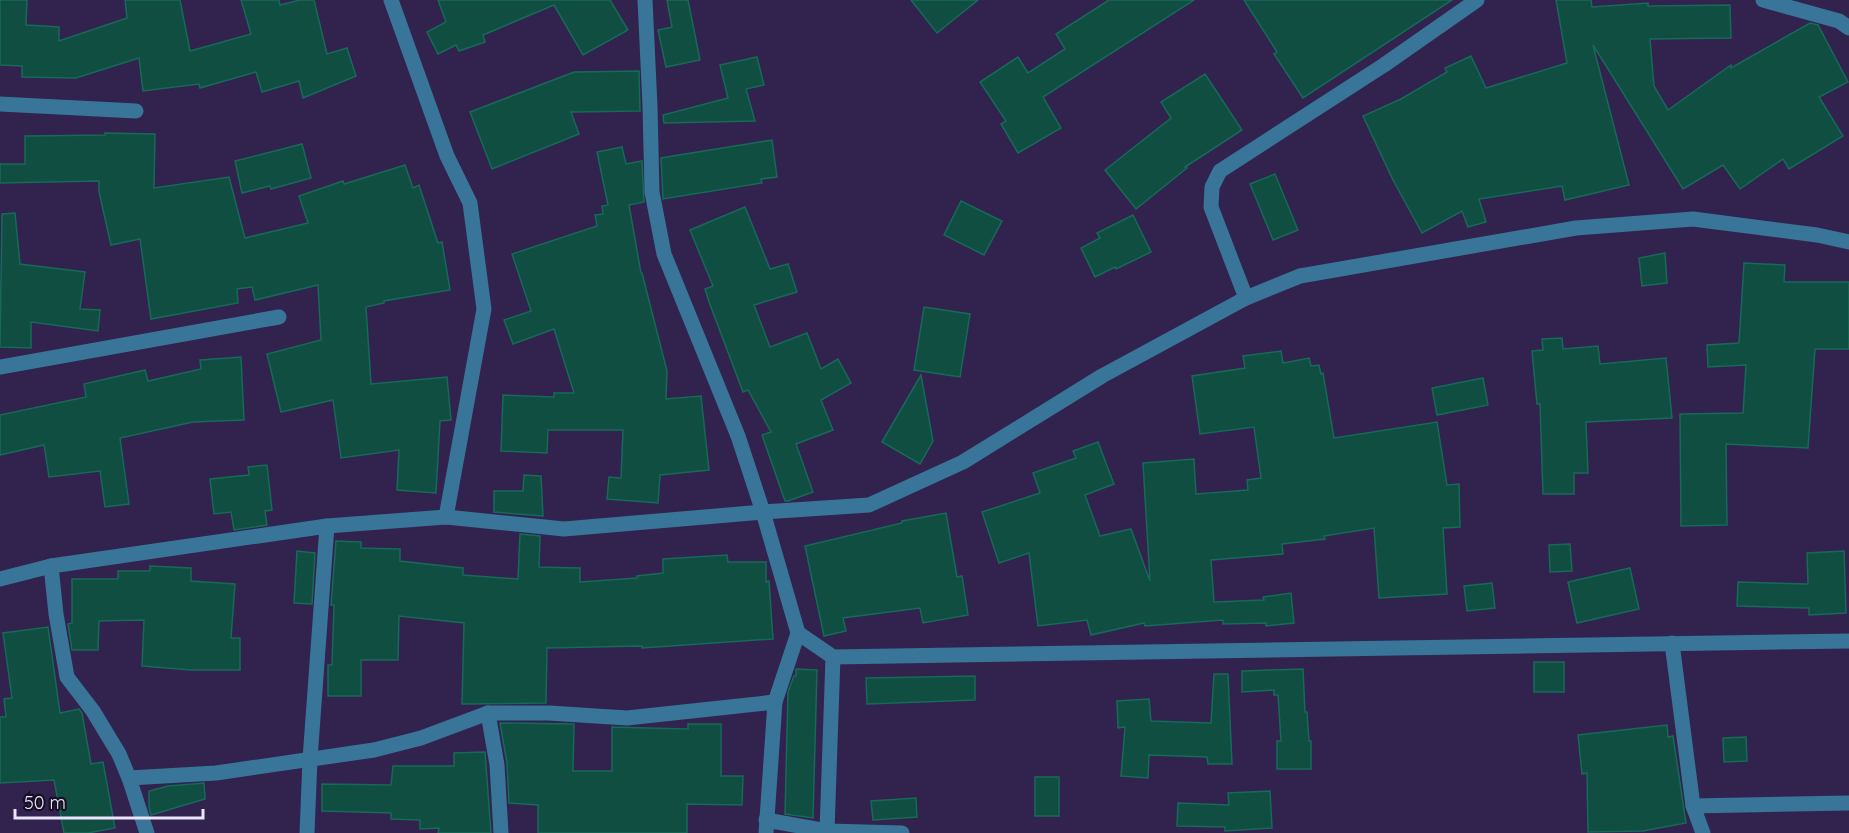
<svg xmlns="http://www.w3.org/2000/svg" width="1849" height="833" viewBox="0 0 1849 833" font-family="Quicksand,sans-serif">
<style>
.building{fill:#114e42;stroke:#17695a;stroke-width:1.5}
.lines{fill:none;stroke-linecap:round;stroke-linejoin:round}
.minor{stroke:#387599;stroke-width:15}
</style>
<rect width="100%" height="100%" fill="#31224e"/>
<!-- building -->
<g class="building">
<polygon points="0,0 27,0 26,25 59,27 59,41 127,18 125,0 180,0 190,51 251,34 241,0 279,0 280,5 300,0 314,0 327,54 347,48 356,76 303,98 299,81 262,92 256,72 200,88 199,84 143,91 139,58 76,78 22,77 22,66 0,65"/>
<polygon points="438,0 610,0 628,30 583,55 554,5 483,35 485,42 459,51 456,45 438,54 427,32 446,22"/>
<polygon points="667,0 688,0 700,60 666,67 658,30 672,27"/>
<polygon points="911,0 978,0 937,33"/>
<polygon points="1109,0 1194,0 1043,97 1061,128 1018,153 1001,124 1006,121 980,82 1018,57 1028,73 1065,49 1056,34"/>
<polygon points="1244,0 1452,0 1303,98 1274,54 1277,52"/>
<polygon points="1556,0 1591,0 1592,7 1648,3 1648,6 1730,5 1731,38 1650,39 1654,86 1668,110 1731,65 1731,68 1810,23 1818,25 1848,82 1819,97 1843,136 1789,169 1783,159 1740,189 1723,165 1683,189 1593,45 1629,185 1565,200 1562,186 1479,199 1486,222 1468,227 1462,211 1422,233 1393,180 1363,116 1401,99 1447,72 1445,68 1471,56 1486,88 1567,63"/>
<polygon points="757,57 764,85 746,89 755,121 664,123 663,115 728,98 720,65"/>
<polygon points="639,71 640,111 571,112 579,134 492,169 470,112 574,72"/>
<polygon points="1205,74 1242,130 1185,167 1187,168 1136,209 1105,170 1171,118 1161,102"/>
<polygon points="105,133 155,134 154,188 229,177 245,238 308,223 299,196 343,181 344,184 405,165 413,188 419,185 438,243 442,242 450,290 384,301 384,303 366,307 371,384 447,377 451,420 440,421 436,493 397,490 399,450 341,458 333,400 281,412 267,354 321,340 318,285 255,300 252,287 237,289 238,303 151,319 140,239 111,245 99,192 99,181 0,183 0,164 25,164 25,136 105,135"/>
<polygon points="772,140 777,177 761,179 762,183 663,199 661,158"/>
<polygon points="302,144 311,178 271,189 270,186 242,193 235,161"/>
<polygon points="622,147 626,164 642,161 644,202 629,205 641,273 642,273 667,371 666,399 701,396 709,470 660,475 658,503 607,499 609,477 621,478 623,430 548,430 547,453 501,451 503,395 554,397 554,393 574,393 554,329 513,344 504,320 531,311 512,254 597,226 595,215 603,214 602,206 608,205 597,152"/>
<polygon points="1275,174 1298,230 1273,240 1250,184"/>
<polygon points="961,201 1002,221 984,255 944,235"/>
<polygon points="745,207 770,269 788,264 797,292 754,305 770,347 807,333 821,369 838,359 851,383 821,400 833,430 796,444 813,492 788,501 785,501 762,435 771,432 748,390 743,392 709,302 705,289 713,286 690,230"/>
<polygon points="15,213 20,264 85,272 80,309 100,310 98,331 31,322 31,348 0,347 2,214"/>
<polygon points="1133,215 1151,252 1116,269 1115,267 1095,277 1081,248 1100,238 1097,233"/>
<polygon points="1665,253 1667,283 1642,286 1639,258"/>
<polygon points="1744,263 1785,265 1784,282 1849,282 1849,349 1815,349 1808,448 1726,444 1727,525 1681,526 1680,414 1743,413 1746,365 1708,367 1707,345 1739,343"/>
<polygon points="924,307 970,314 960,377 914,370"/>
<polygon points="1562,338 1563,349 1598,346 1600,364 1666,358 1672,418 1586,422 1588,473 1574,473 1574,494 1543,494 1540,404 1537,404 1532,351 1543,350 1542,339"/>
<polygon points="1281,351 1283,363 1309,358 1311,366 1319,365 1321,374 1323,373 1334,438 1437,422 1447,485 1459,484 1460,527 1443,528 1447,594 1379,598 1374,528 1324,536 1325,539 1282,544 1283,554 1211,560 1214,602 1264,600 1263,597 1291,593 1294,623 1266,626 1266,623 1223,624 1223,620 1145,626 1144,623 1091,635 1087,620 1038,626 1029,553 999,563 982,512 1040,493 1033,473 1076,458 1073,451 1098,442 1114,484 1085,495 1100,536 1131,529 1150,581 1143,463 1194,459 1196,494 1248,490 1247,480 1261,478 1254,427 1200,434 1192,376 1245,368 1243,356"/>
<polygon points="241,357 244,420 193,422 120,438 129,504 105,507 100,471 49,477 44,445 0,455 0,415 86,397 84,384 145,370 148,381 201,369 200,360"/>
<polygon points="921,375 933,441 920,464 882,442"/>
<polygon points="1483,378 1488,405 1437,415 1432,388"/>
<polygon points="267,465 272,510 265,511 267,525 234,530 231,512 214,514 210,479 249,475 248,467"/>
<polygon points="524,475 541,476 543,516 494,512 494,491 523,491"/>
<polygon points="946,513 957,577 962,576 968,615 923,623 920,608 843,618 846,631 824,636 805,546 902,523 902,521"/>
<polygon points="520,534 540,536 539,567 580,568 580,582 637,578 637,576 663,573 663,559 727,555 728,562 766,562 766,582 769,581 773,639 642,648 642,646 547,648 546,703 462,704 464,623 399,616 398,660 361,660 361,696 328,696 328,665 332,665 334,605 331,605 336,541 361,542 361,548 400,549 400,561 463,568 463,575 518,579"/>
<polygon points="1570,544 1572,571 1550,572 1549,545"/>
<polygon points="297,551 315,553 312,604 294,603"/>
<polygon points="1844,551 1846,613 1809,615 1809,608 1737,606 1738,582 1808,584 1807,553"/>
<polygon points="150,566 191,568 191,581 235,584 231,638 240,638 240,670 191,670 142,666 144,620 99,621 98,650 72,650 68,624 72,623 72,579 118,579 118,571 150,571"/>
<polygon points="1630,568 1639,609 1577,623 1568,582"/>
<polygon points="1492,583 1495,608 1467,611 1464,586"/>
<polygon points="48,627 60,713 79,709 82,713 91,764 103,762 115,828 88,833 64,833 54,780 0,783 0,717 6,717 4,699 12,698 3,633"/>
<rect x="1534" y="662" width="30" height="30"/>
<polygon points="796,669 817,670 813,818 785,814 788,692 794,676 796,676"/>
<polygon points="1303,669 1305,712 1307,712 1309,741 1311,741 1311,769 1277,769 1277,741 1281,741 1278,695 1274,695 1274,690 1242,692 1242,671"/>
<polygon points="1214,674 1228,674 1232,764 1208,764 1207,757 1149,755 1148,778 1121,776 1125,727 1118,728 1117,701 1149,699 1151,721 1211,723"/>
<polygon points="975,676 975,700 867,704 866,678"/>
<polygon points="500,723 574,724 573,771 612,771 612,727 688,729 688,724 721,724 721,776 743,776 742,805 687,804 687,833 538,833 538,805 509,803 507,763"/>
<polygon points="1667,725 1668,737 1673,736 1686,823 1643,831 1588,832 1587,773 1582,774 1578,735"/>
<polygon points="1746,737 1747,761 1724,762 1723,738"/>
<polygon points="485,752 491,833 438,833 439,828 420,829 420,820 391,819 391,813 322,811 322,784 391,785 393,766 454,766 454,753"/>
<rect x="1035" y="777" width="24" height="39"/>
<polygon points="204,783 205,799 151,815 149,807 149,791 168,786"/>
<polygon points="1270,791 1272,828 1225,831 1225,827 1177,826 1178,803 1229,805 1228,793"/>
<polygon points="916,798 917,817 873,820 871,801"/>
</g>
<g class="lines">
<!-- minor -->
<g class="minor">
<polyline points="391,0 447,156 470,203 484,309 446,517"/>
<polyline points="645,0 650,106 652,192 664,254 738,436 763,512 798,633 775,702 766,833"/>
<polyline points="1763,0 1839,21 1849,28"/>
<polyline points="0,104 136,111"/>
<polyline points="1246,298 1211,207 1212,187 1220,171 1384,65 1477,0"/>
<polyline points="0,367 279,317"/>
<polyline points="51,566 56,614 67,677 93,711 119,754 129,778 147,833"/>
<polyline points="0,579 51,566 327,526 446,517 564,529 763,512 869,505 963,462 1102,376 1246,298 1300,276 1576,228 1693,219 1817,235 1849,242"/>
<polyline points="798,633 833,657 1849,641"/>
<polyline points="1672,643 1693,806 1703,833"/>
<polyline points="129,778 216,773 374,750 421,738 488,713"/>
<polyline points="1693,806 1849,803"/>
<polyline points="766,820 827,831 902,833"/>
<polyline points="827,831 833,657"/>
<polyline points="307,833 310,759 327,526"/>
<polyline points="501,833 497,765 488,713 549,713 627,718 775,702"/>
</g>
</g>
<!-- scale -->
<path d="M15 809v9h188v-9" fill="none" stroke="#eae5fc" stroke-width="3"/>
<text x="24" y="809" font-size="18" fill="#eae5fc" stroke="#171024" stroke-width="4.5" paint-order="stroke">50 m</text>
</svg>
